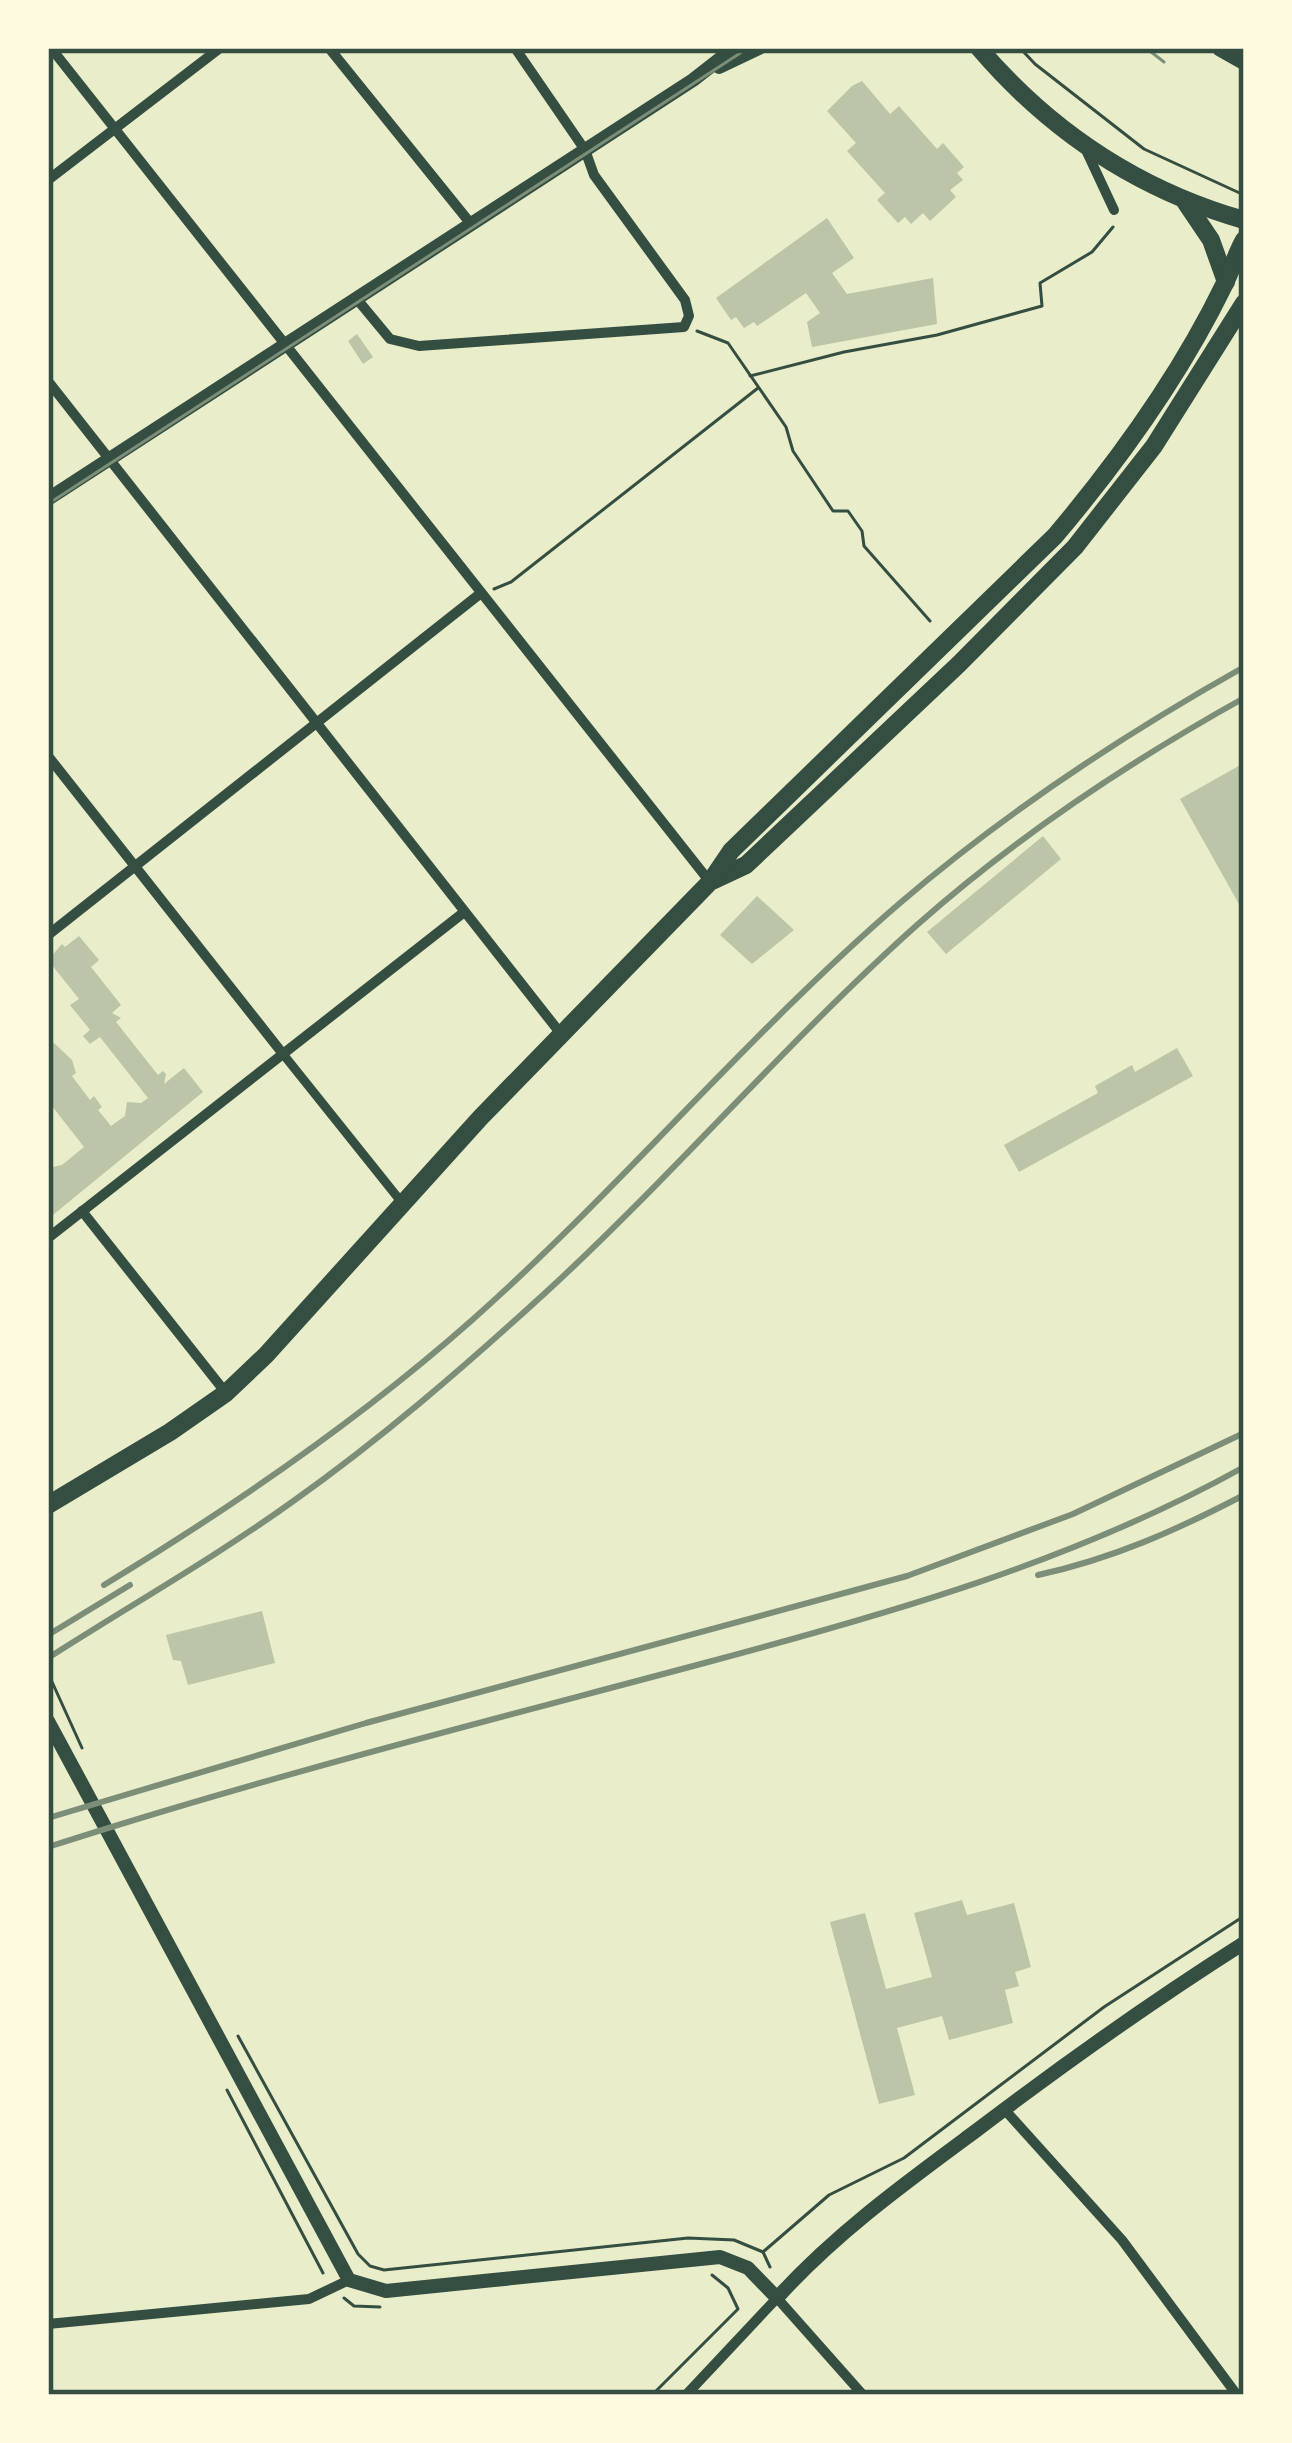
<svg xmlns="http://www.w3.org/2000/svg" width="1292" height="2443" viewBox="0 0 1292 2443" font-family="'Varela Round',sans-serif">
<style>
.building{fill:#bcc5a7}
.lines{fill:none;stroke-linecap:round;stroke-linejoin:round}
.path{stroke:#344e41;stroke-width:3}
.pedestrian{stroke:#344e41;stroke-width:9}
.minor{stroke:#344e41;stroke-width:10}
.tertiary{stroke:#344e41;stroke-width:14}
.primary{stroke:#344e41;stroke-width:18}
.tram{stroke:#7c8e77;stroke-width:3}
.rail{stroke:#7c8e77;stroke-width:6}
.neatline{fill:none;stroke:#344e41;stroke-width:4.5}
</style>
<rect width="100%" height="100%" fill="#e9edc9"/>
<!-- building -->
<g class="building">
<polygon points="862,81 890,114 899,106 937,149 943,143 964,167 957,173 963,180 950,190 956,197 930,221 923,213 911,224 905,217 898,223 877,200 885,193 847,151 856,143 827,111 852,86"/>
<polygon points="827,218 854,258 832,273 847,294 933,278 937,324 812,347 807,322 820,313 806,293 757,326 754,322 744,328 736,317 731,320 716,298"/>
<polygon points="357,334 373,357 363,364 348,341"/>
<polygon points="1244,763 1244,913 1180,799"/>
<polygon points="1043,836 1061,859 946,954 927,932"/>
<polygon points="757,896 794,930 752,964 720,935"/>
<polygon points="79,936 99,960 91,967 121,1005 112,1013 121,1018 116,1022 158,1075 163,1071 166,1074 164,1084 184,1068 203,1092 48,1219 48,1168 62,1165 84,1147 48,1101 48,1048 54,1043 72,1060 76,1073 72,1076 90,1100 94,1096 102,1107 98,1110 111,1126 125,1116 127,1102 141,1103 148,1098 100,1037 90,1044 83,1036 90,1030 70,1005 79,999 48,960 62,944 65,947"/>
<polygon points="1177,1048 1193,1076 1019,1172 1004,1145 1098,1093 1095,1086 1132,1065 1135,1072"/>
<polygon points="262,1611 275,1663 188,1685 181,1661 173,1660 166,1635"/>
<polygon points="962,1900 967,1915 1014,1903 1031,1967 1015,1972 1019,1986 1005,1990 1013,2023 949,2040 942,2016 897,2028 915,2095 879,2104 830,1922 865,1913 886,1989 932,1977 914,1913"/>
</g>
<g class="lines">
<!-- path -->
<g class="path">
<polyline points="1020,48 1035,64 1144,149 1244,195"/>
<polyline points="697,331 728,343 786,427 793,451 833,511 848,511 862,531 864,546 930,621"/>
<polyline points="750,376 844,352 937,335 1042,306 1040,283 1092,252 1113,227"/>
<polyline points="494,589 511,582 758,388"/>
<polyline points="48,1673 82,1748"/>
<polyline points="238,2036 358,2254 370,2266 384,2270 688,2238 734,2240 763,2252 770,2267"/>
<polyline points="227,2090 323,2273"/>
<polyline points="763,2252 829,2195 904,2158 1104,2007 1244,1916"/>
<polyline points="344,2298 354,2306 380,2307"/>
<polyline points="652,2395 738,2309 728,2288 712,2275"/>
</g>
<!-- pedestrian -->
<polyline class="pedestrian" points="283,1054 403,1204"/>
<!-- minor -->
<g class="minor">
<polyline points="51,48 710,882"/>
<polyline points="329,48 471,224"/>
<polyline points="1085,148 1114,210"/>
<polyline points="48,180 220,48"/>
<polyline points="356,298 390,339 419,346 684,327 689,316 685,300 594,175 585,150 515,48"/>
<polyline points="48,381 561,1034"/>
<polyline points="48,756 283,1054"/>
<polyline points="48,935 481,593"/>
<polyline points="82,1211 226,1393"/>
<polyline points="48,1238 463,913"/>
<polyline points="1004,2109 1122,2240 1237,2395"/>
<polyline points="48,2324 309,2299 349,2280"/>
<polyline points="686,2395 777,2298 863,2395"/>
</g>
<!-- tertiary -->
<g class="tertiary">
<polyline points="719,67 759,48"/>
<polyline points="48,499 693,80 734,48"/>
<path d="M 48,1721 L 349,2280 L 386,2291 L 720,2257 L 748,2268 L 777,2298 C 835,2234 904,2184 973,2133 C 1061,2066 1151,2002 1244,1943"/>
</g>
<!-- primary -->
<g class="primary">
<path d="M 979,48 C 1050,131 1139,190 1244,220"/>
<polyline points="1221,48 1244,61"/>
<polyline points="1186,203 1211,240 1226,282"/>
<polyline points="714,880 746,865 959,664 1075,547 1154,446 1244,303"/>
<path d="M 48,1505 L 170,1432 L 226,1393 L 266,1355 L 481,1117 L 710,882 L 731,851 L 1055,536 C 1120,459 1181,374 1225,283 C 1232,269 1236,254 1244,240"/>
</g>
<!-- tram -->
<g class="tram">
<polyline points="1146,48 1164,62"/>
<polyline points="48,504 748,48"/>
</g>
<!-- rail -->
<g class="rail">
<path d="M 1038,1575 C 1112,1559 1177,1530 1244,1495"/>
<path d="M 104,1585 C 234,1506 358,1421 471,1321 C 621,1188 749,1033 900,903 C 1006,812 1123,735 1244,667"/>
<polyline points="48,1635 130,1585"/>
<path d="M 48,1658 C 129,1606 214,1558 292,1502 C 381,1439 463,1368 544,1294 C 673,1176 786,1042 917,925 C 1016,837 1129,762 1244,698"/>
<polyline points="48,1818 366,1723 907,1576 1073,1514 1244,1433"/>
<path d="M 48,1847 C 262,1778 480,1723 697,1665 C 885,1615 1073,1562 1244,1467"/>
</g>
</g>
<!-- border -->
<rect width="1292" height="2443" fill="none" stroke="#fefae0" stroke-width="102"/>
<rect x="51" y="51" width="1190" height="2341" class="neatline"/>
</svg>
